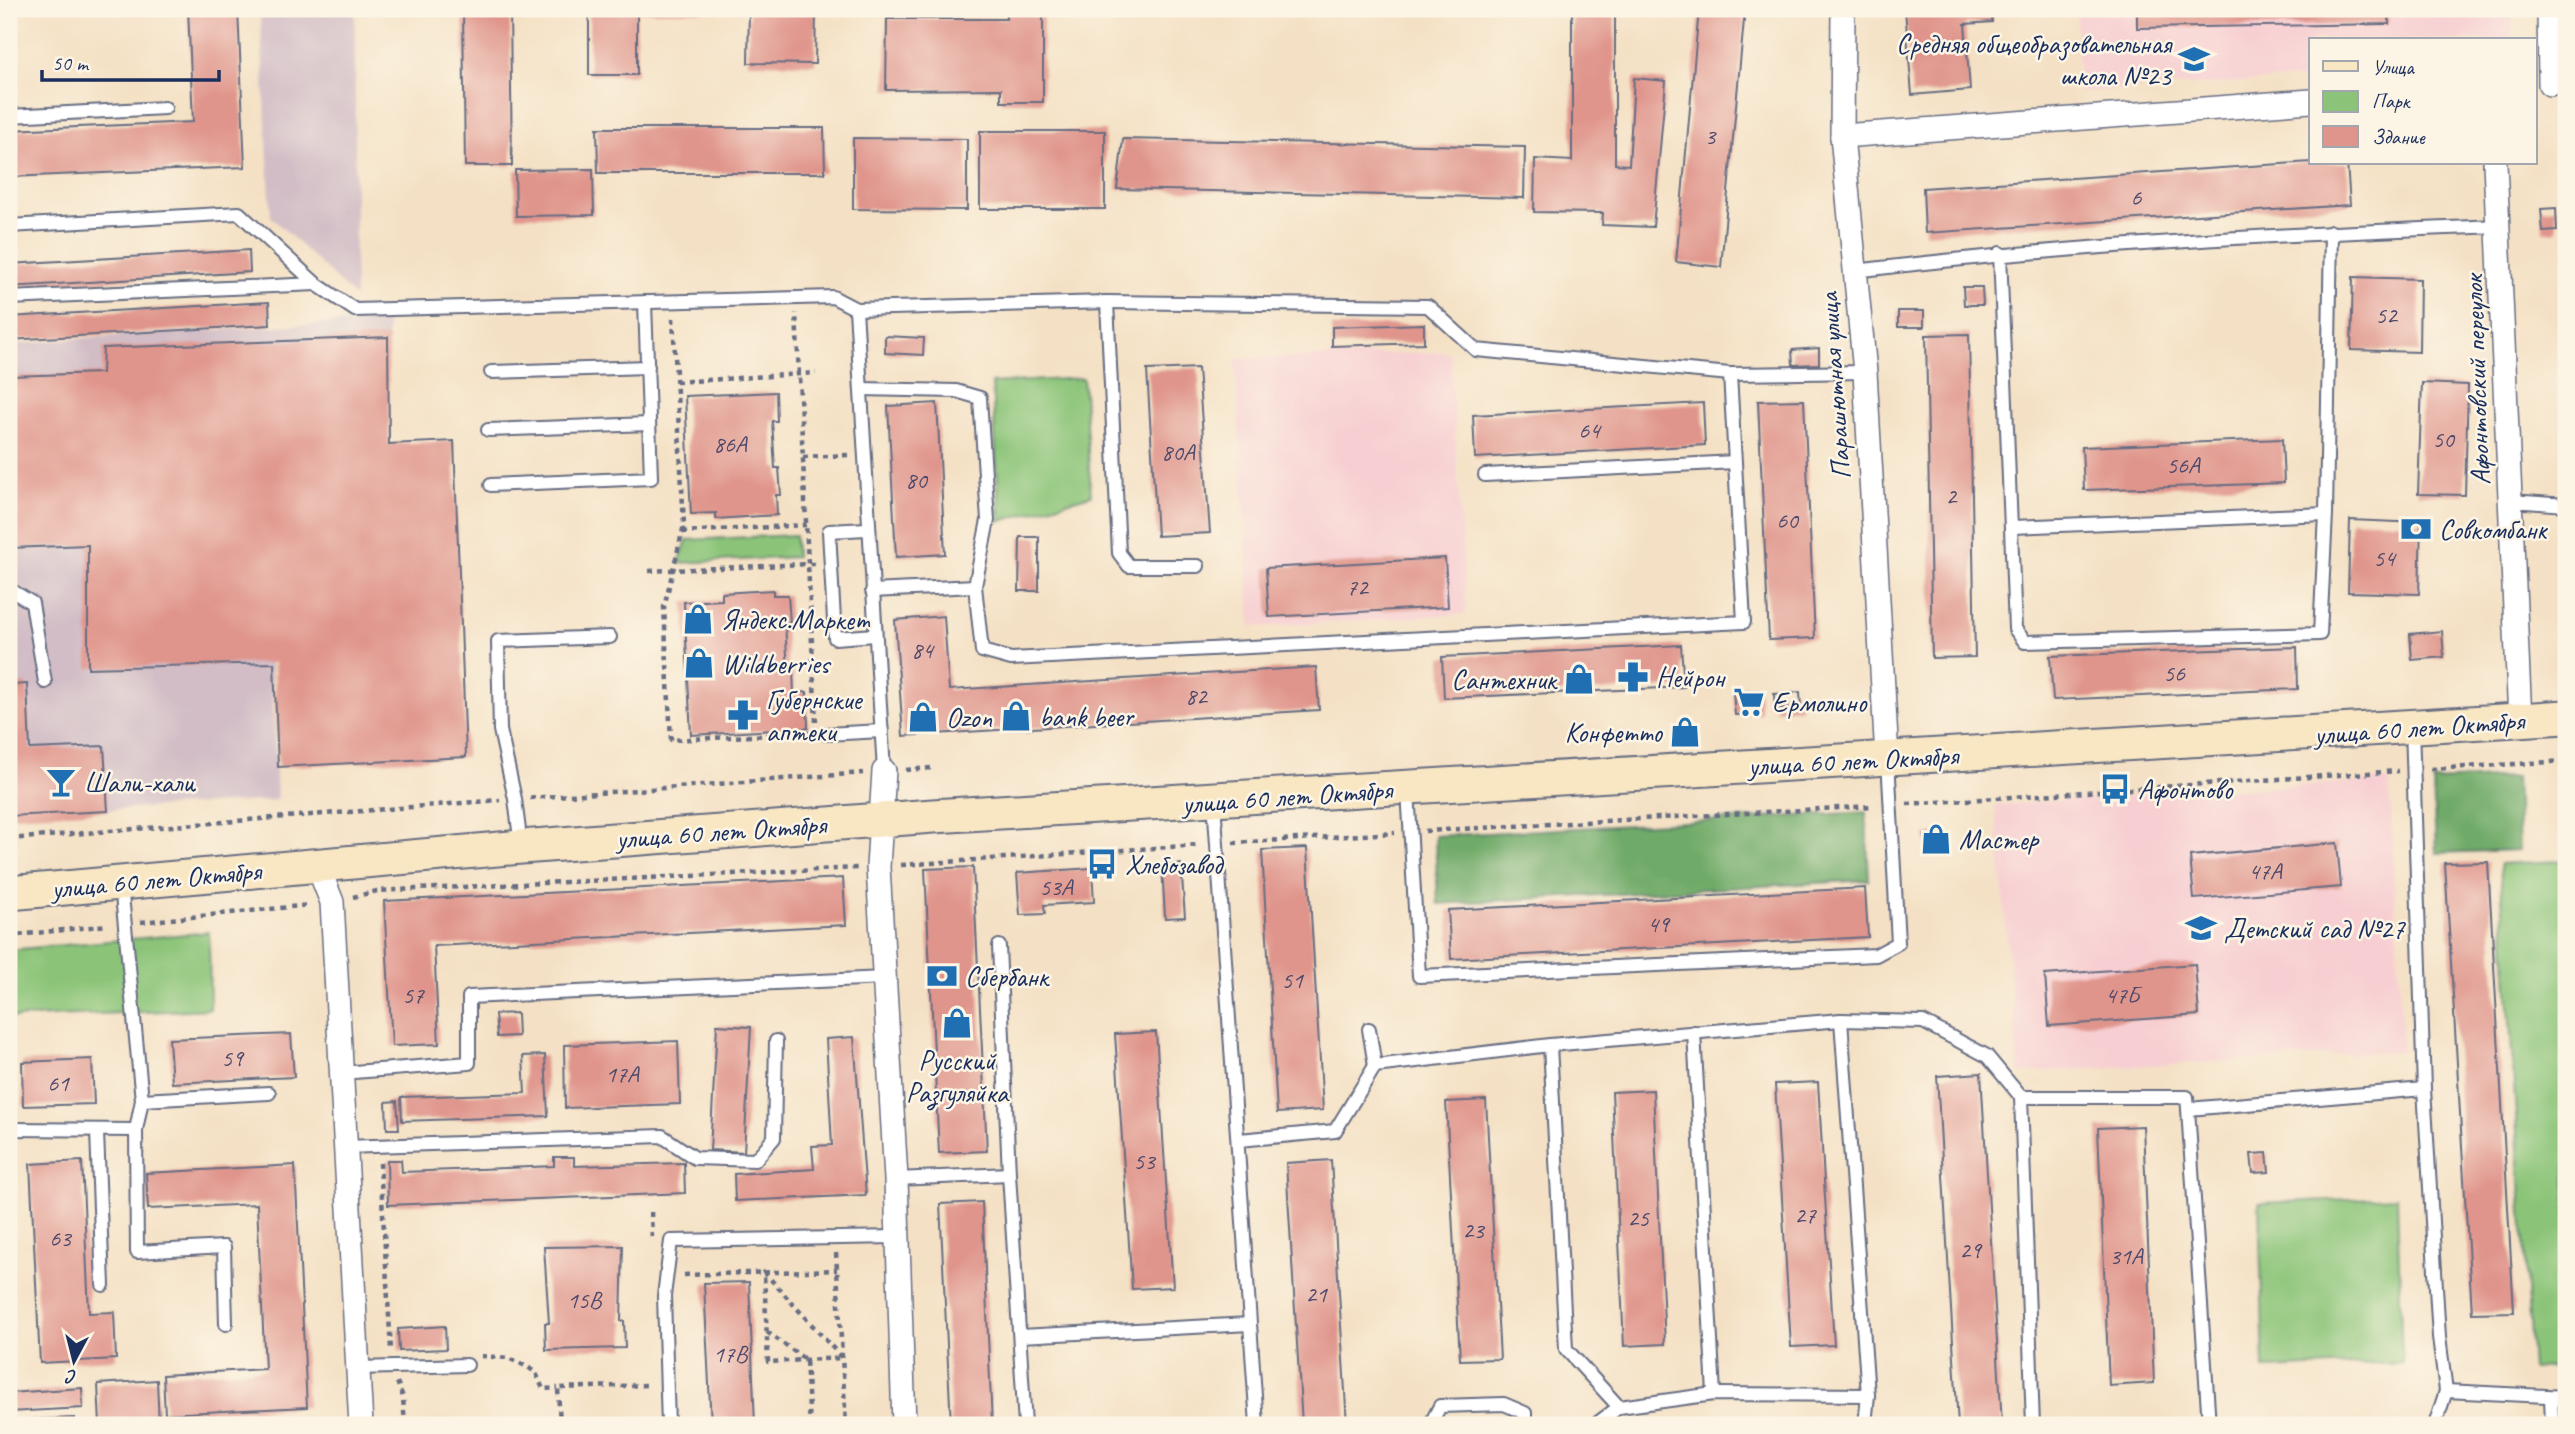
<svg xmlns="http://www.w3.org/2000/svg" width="2575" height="1434" viewBox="0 0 2575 1434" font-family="Caveat,sans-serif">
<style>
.built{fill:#f7cfd2}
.industrial{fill:#d2bdc6}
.green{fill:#8bc478;stroke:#537a6b;stroke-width:2}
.forest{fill:#70aa68;stroke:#466c63;stroke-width:2}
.building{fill:#e0958c}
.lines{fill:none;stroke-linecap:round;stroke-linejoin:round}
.lane-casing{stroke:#676d82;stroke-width:16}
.street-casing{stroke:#676d82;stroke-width:26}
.secondary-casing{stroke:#676d82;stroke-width:37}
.path{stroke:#676d82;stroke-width:4.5;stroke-dasharray:5 5;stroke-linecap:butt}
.lane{stroke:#fff;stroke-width:12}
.street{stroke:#fff;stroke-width:23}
.secondary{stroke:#f9e7c3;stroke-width:33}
.labels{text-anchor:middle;stroke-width:5;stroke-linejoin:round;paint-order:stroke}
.number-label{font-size:24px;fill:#4c486a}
.poi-label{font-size:28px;fill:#1b2f5e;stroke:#fcf5e5;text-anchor:start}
.street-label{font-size:28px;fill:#1b2f5e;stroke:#fcf5e5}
</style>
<rect width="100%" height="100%" fill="#fcf5e5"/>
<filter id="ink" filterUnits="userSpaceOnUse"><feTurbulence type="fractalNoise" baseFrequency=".0143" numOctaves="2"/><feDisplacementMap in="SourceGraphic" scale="14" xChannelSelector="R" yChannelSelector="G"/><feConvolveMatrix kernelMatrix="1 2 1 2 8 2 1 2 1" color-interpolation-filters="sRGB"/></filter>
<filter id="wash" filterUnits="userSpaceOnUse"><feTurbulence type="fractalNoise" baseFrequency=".00686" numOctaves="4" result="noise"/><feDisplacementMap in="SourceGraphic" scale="28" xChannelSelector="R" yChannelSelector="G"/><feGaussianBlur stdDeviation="1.57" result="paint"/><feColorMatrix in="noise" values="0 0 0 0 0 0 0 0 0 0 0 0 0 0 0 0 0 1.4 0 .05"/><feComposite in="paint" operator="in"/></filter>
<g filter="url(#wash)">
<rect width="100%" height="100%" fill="#f4e1c5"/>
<!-- built -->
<g class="built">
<polygon points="2076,9 2511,9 2512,40 2311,40 2311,78 2079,92"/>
<polygon points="1450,352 1466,614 1251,627 1235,359"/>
<polygon points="2389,780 2403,1051 2019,1073 1995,805"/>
</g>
<!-- industrial -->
<g class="industrial">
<polygon points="260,9 355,9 355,297 271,217"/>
<polygon points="387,320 389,444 262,449 277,800 9,816 9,345 95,337"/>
</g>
<!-- green -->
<g class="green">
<polygon points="1083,378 1091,495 1000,521 992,383"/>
<polygon points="795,535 796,557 679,563 687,540"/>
<polygon points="2562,861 2566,952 2566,1367 2532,1368 2500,864"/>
<polygon points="209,932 210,1009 9,1018 9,950"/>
<polygon points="2397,1197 2402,1363 2264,1369 2259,1203"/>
</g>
<!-- forest -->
<g class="forest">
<polygon points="2516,777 2519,850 2436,853 2433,781"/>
<polygon points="1866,812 1869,880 1438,904 1435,836"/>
</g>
<g id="blocks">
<!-- building -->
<g class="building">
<polygon points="188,9 238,9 245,167 9,177 9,130 193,122"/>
<polygon points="463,9 510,9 512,166 465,166"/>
<polygon points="589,9 744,9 744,11 637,12 637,75 589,75"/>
<polygon points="749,9 816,9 815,64 748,63"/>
<polygon points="1006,9 1043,9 1043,102 1001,102 1001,89 886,90 887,19 1006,19"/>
<polygon points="1572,9 1615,9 1615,164 1629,165 1634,78 1666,81 1653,227 1602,225 1603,213 1534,212 1535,159 1572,161"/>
<polygon points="1699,9 1745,9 1721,267 1676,262"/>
<polygon points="1905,9 1991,9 1992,22 1965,24 1970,90 1912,95"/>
<polygon points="2137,9 2389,9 2389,24 2137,28"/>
<polygon points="597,128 824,128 825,173 598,173"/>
<rect x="980" y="131" width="125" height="78"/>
<polygon points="853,138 967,139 967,210 853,209"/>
<polygon points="1123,139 1525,147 1524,198 1117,189"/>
<polygon points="2311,162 2347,163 2350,205 1925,233 1923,188"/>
<polygon points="593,169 594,215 516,216 515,170"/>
<polygon points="2556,208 2557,231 2543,232 2541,209"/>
<polygon points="249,250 250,272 9,287 9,264"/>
<polygon points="2353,277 2420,279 2419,352 2351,350"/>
<polygon points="1963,287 1982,287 1983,305 1964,305"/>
<polygon points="269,302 270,325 9,340 9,317"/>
<rect x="1898" y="311" width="26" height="16"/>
<polygon points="1424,324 1424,343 1332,346 1332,327"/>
<polygon points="1969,334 1975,657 1932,658 1926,335"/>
<polygon points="885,336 924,338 923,355 885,353"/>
<polygon points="388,337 389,444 454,441 466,757 278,767 274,663 88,668 88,545 9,548 9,376 102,373 103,348"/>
<polygon points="1819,348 1819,364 1793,365 1792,350"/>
<polygon points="1198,368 1210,533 1157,536 1147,370"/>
<polygon points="2422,383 2468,385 2465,495 2418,494"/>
<polygon points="776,392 777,421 772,421 775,468 779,468 781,495 776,495 777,515 716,519 716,513 691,514 685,396"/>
<polygon points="1804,400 1815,638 1769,640 1758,401"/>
<polygon points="937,403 945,554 896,557 888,406"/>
<polygon points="1703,403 1705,445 1475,458 1473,415"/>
<polygon points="2282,439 2284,483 2084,490 2082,447"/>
<polygon points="2350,520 2421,523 2419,594 2348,592"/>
<polygon points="1020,537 1039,537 1039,591 1019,591"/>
<polygon points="1445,558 1448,607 1269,617 1266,568"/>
<polygon points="773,590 773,595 788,595 790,623 785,624 788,671 793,671 794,693 807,692 808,728 691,735 684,602 722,600 722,593"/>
<polygon points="944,616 949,690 1316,667 1319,710 903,736 895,620"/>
<polygon points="2442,631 2444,657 2412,660 2410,634"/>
<polygon points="1681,645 1684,687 1444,698 1442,657"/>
<polygon points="2297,647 2298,689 2053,700 2050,656"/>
<polygon points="27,684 30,749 104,746 108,811 9,816 9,685"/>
<polygon points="1759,690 1761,713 1735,715 1733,692"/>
<polygon points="1800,692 1801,708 1775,710 1774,694"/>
<polygon points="1944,832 1947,853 1928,855 1925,835"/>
<polygon points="2337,843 2341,887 2194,899 2190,856"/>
<polygon points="1307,848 1323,1110 1277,1113 1262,850"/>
<polygon points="2488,862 2514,1312 2472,1313 2445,863"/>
<polygon points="1181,864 1185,917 1165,918 1162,866"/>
<polygon points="973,867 987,1151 939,1153 925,869"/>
<polygon points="1092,868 1094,902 1044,905 1045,914 1020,915 1017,873"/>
<polygon points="843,878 846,925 434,946 439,1044 392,1046 384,901"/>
<polygon points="1865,888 1868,937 1451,959 1448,910"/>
<polygon points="2195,964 2199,1015 2049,1026 2045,975"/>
<polygon points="517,1013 518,1036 497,1037 495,1014"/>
<polygon points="717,1025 751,1027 744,1152 710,1150"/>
<polygon points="1156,1032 1173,1287 1132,1289 1115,1034"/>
<polygon points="291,1034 294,1077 172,1083 169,1039"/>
<polygon points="854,1037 866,1195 735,1201 734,1174 814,1169 812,1146 832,1145 826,1039"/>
<polygon points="678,1041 680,1104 565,1108 564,1045"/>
<polygon points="545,1055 548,1116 402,1121 401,1097 525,1093 523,1056"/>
<polygon points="92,1059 94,1104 23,1106 22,1062"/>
<polygon points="1981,1073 2002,1425 1958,1425 1937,1076"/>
<polygon points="1818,1082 1834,1345 1791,1347 1775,1084"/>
<polygon points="1653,1090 1665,1344 1624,1346 1612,1092"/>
<polygon points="1486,1100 1500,1359 1460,1360 1446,1102"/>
<polygon points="397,1101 399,1129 387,1129 386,1102"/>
<polygon points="2143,1126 2154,1383 2109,1386 2098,1128"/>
<polygon points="2267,1153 2269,1172 2253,1173 2251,1154"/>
<polygon points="554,1157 574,1157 574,1166 684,1163 685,1193 388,1205 387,1160 401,1160 402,1172 554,1166"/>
<polygon points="1331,1160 1347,1425 1302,1425 1286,1163"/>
<polygon points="82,1161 89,1313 114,1312 116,1359 40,1363 30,1164"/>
<polygon points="295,1165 307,1407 165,1414 163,1375 265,1369 257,1204 148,1209 146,1173"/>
<polygon points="982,1202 992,1425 951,1425 940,1204"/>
<polygon points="623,1246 621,1321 624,1321 625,1348 546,1350 545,1323 549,1323 544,1247"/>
<polygon points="749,1282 755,1425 711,1425 704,1283"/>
<polygon points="445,1326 446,1349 399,1351 398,1329"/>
<polygon points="157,1380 159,1425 100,1425 98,1384"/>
<polygon points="82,1388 83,1408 9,1412 9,1393"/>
<polygon points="74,1418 74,1425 9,1425 9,1421"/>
</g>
</g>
</g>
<g filter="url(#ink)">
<use href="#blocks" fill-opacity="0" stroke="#676d82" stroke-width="2"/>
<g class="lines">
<!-- lane casing -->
<g class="lane-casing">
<g id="lane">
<polyline points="9,10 10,9"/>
<polyline points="9,116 165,108"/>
<polyline points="9,226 239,213 316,284 355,310 833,297 856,309 1107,302 1119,553 1129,566 1198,566"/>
<polyline points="2000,253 2015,629 2025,642 2320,634 2326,514 2331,232"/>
<path d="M 1855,271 C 2069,245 2284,234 2499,226"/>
<polyline points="9,298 316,284"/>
<polyline points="1107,302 1428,306 1476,350 1730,374 1865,372"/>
<polyline points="856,309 884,771"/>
<polyline points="491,372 648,367"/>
<polyline points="861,389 956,391 980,398 988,520 975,586 982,651 1011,659 1744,622 1730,374"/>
<polyline points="488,430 649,424"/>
<polyline points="1485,475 1735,462"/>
<polyline points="491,485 651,478 645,302"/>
<polyline points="2511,501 2566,505"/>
<polyline points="2013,527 2326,514"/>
<polyline points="867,529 829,531 835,638 875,635"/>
<polyline points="9,589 32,603 45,682"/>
<polyline points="872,591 975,586"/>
<polyline points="2412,727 2424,1089 2439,1337 2446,1391"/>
<polyline points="826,734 882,731"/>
<polyline points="1408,790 1419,976 1876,955 1898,943 1888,759"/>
<polyline points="1214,801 1257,1425"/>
<polyline points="521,846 515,799 500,730 498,641 610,637"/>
<polyline points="121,885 142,1100 136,1130 137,1252 224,1247 226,1324"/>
<polyline points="999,946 1009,1174 1025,1425"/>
<polyline points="1841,1020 1868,1395 1865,1425"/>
<polyline points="1369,1029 1375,1066"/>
<polyline points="1694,1032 1714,1394"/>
<polyline points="1550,1045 1566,1349 1619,1407"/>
<polyline points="341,1073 469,1063 469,997 884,978"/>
<polyline points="2021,1097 2033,1425"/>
<polyline points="142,1100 269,1093"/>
<polyline points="2188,1109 2209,1425"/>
<polyline points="9,1129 136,1130"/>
<polyline points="97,1132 103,1285"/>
<polyline points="1239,1140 1335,1131 1375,1066 1550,1045 1841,1020 1923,1022 1987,1056 2021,1097 2187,1097 2188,1109 2424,1089"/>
<polyline points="345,1147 662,1136 695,1158 755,1160 774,1138 776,1041"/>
<polyline points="896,1179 1009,1174"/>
<polyline points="1020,1336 1250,1324"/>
<polyline points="358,1368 467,1365"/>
<polyline points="2551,1397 2552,1425"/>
<polyline points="668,1425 664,1296 671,1241 897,1237"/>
<polyline points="1430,1425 1440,1406 1504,1404 1525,1413 1525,1425"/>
<polyline points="1595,1425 1619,1407 1714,1394 1868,1395"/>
<polyline points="2435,1425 2446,1391 2566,1397"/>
</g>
</g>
<!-- street casing -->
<g class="street-casing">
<g id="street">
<polyline points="1843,9 1842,136 1865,372 1887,758"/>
<polyline points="2549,9 2550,84"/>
<polyline points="1842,136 2311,101"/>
<polyline points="2495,163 2520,720"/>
<polyline points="884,771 878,867 896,1179 904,1425"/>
<polyline points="317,864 332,902 361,1425"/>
</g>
</g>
<!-- secondary casing -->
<g class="secondary-casing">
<polyline id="secondary" points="9,893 521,847 933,816 2566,717"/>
</g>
<!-- path -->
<g class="path">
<polyline points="673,318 684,525 664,607 671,740 811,733"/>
<polyline points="676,382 816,373"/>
<polyline points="803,457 849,455"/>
<polyline points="682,532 806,525"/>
<polyline points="649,571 808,564 796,313"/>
<polyline points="816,722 808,564 816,564"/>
<polyline points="2431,769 2566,761"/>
<polyline points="906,770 931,768"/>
<polyline points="530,798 863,773"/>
<polyline points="1907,804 2398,771"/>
<polyline points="1425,831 1874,806"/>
<polyline points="9,839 500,800"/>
<polyline points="1233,843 1395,833"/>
<polyline points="901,865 1199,845"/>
<polyline points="353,897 377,891 857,868"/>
<polyline points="141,922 310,905"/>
<polyline points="9,936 108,925"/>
<polyline points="380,1163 391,1350"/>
<polyline points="651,1212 652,1239"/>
<polyline points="836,1253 846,1425"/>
<polygon points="764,1272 842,1358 768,1362"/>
<polyline points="684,1275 837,1270"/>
<polyline points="767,1332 806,1360 810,1425"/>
<polyline points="481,1356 508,1358 528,1367 536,1373 543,1389 558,1388"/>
<polyline points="397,1382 403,1397 405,1425"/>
<polyline points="560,1425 558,1388 649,1385"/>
</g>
<!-- lane -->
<use href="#lane" class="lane"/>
<!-- street -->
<use href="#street" class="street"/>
<!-- secondary -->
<use href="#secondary" class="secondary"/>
</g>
</g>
<!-- icons -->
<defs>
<g id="school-bare" transform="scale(2.415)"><path d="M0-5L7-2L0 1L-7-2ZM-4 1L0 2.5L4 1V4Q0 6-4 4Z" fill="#1f6fb2" stroke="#fcf5e5" stroke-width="2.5" paint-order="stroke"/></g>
<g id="bank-bare" transform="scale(2.415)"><path d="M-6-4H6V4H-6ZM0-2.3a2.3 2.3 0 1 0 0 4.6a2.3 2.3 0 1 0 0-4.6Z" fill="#1f6fb2" stroke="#fcf5e5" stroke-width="2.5" paint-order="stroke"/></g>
<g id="shop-bare" transform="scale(2.415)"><path d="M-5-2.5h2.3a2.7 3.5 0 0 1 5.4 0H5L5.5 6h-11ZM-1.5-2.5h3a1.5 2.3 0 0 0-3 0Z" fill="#1f6fb2" stroke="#fcf5e5" stroke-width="2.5" paint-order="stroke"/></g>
<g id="pharmacy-bare" transform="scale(2.415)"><path d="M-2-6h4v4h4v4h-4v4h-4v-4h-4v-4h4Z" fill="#1f6fb2" stroke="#fcf5e5" stroke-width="2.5" paint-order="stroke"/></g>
<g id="supermarket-bare" transform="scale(2.415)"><path d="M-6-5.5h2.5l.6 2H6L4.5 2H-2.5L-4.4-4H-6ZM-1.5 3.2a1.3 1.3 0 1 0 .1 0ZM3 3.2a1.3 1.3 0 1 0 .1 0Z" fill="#1f6fb2" stroke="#fcf5e5" stroke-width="2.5" paint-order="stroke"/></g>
<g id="bar-bare" transform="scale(2.415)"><path d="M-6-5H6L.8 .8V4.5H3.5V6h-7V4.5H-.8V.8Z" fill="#1f6fb2" stroke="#fcf5e5" stroke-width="2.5" paint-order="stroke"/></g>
<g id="bus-bare" transform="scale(2.415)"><path d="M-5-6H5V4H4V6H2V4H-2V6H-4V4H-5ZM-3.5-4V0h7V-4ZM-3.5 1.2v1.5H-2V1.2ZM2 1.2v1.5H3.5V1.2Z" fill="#1f6fb2" stroke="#fcf5e5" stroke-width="2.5" paint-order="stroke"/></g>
</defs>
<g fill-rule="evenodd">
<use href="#school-bare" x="2194" y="59"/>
<use href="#bank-bare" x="2416" y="529"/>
<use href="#shop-bare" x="698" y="619"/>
<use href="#shop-bare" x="699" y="663"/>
<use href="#pharmacy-bare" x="1633" y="677"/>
<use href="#shop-bare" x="1579" y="679"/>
<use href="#supermarket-bare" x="1749" y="702"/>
<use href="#pharmacy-bare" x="743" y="715"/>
<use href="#shop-bare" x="1016" y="716"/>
<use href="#shop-bare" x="923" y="717"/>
<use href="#shop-bare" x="1685" y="732"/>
<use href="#bar-bare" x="61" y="782"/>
<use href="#bus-bare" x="2115" y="789"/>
<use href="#shop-bare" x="1936" y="839"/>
<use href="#bus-bare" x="1102" y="864"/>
<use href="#school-bare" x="2201" y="928"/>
<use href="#bank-bare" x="942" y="976"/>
<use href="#shop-bare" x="957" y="1023"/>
</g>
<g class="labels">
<!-- number labels -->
<g class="number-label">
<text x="1710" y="144">3</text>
<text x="2136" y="205">6</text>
<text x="2386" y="323">52</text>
<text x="1589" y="438">64</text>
<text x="2443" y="447">50</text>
<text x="730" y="452">86А</text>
<text x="1178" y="460">80А</text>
<text x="2183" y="473">56А</text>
<text x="916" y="488">80</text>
<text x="1951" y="504">2</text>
<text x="1787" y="528">60</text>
<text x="2384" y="566">54</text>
<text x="1357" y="595">72</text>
<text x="922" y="658">84</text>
<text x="2174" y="681">56</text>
<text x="1196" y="704">82</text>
<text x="2265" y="879">47А</text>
<text x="1056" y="895">53А</text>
<text x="1658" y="932">49</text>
<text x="1292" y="988">51</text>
<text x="413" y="1003">57</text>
<text x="2122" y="1003">47Б</text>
<text x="232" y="1066">59</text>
<text x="622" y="1082">17А</text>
<text x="58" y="1091">61</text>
<text x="1144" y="1169">53</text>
<text x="1805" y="1223">27</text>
<text x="1638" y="1226">25</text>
<text x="1473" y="1238">23</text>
<text x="60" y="1246">63</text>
<text x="1970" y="1258">29</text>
<text x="2126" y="1264">31А</text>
<text x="1316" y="1302">21</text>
<text x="584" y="1308">15В</text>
<text x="730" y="1362">17В</text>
</g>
<!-- poi labels -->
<g class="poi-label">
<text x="2171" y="53" text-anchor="end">Средняя общеобразовательная<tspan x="2171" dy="32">школа №23</tspan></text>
<text x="2439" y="539">Совкомбанк</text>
<text x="721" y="629">Яндекс.Маркет</text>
<text x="722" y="673">Wildberries</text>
<text x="1656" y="687">Нейрон</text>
<text x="1556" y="689" text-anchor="end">Сантехник</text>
<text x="766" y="709">Губернские<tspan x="766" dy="32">аптеки</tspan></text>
<text x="1772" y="712">Ермолино</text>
<text x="1039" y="726">bank beer</text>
<text x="946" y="727">Ozon</text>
<text x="1662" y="742" text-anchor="end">Конфетто</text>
<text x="84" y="792">Шали-хали</text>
<text x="2138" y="799">Афонтово</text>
<text x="1959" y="849">Мастер</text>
<text x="1125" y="874">Хлебозавод</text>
<text x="2224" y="938">Детский сад №27</text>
<text x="965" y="986">Сбербанк</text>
<text x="957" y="1070" text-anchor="middle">Русский<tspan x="957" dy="32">Разгуляйка</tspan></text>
</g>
<!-- street labels -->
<g class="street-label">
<text transform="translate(2476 380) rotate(-92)" y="10">Афонтовский переулок</text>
<text transform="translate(1834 386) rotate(-94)" y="10">Парашютная улица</text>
<text transform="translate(2419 727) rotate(-4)" y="10">улица 60 лет Октября</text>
<text transform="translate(1853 760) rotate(-3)" y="10">улица 60 лет Октября</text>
<text transform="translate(1287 796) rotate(-4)" y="10">улица 60 лет Октября</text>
<text transform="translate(721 831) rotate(-4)" y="10">улица 60 лет Октября</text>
<text transform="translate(156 879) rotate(-5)" y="10">улица 60 лет Октября</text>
</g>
</g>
<!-- margin -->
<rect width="2575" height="1434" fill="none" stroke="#fcf5e5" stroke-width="35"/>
<!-- legend -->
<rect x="2309" y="38" width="228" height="126" fill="#fcf5e5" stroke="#a2a6af" stroke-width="2"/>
<rect x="2323" y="61" width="35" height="10" fill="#f9e7c3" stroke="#a2a6af" stroke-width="2"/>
<text x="2372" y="74" font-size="21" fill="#1b2f5e">Улица</text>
<rect x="2323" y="91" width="35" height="21" fill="#8bc478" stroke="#a2a6af" stroke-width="2"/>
<text x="2372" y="108" font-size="21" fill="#1b2f5e">Парк</text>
<rect x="2323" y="126" width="35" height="21" fill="#e0958c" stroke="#a2a6af" stroke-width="2"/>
<text x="2372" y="144" font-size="21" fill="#1b2f5e">Здание</text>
<!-- north arrow -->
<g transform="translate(74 1361) rotate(187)" stroke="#fcf5e5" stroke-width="5" paint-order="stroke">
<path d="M0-5L12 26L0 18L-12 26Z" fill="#1b2f5e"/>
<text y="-10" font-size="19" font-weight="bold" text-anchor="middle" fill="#1b2f5e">С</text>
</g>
<!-- scale -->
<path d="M42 70v10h177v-10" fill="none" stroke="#1b2f5e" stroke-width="3.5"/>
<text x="52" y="70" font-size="21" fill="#1b2f5e" stroke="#fcf5e5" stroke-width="5" paint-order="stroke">50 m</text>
</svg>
